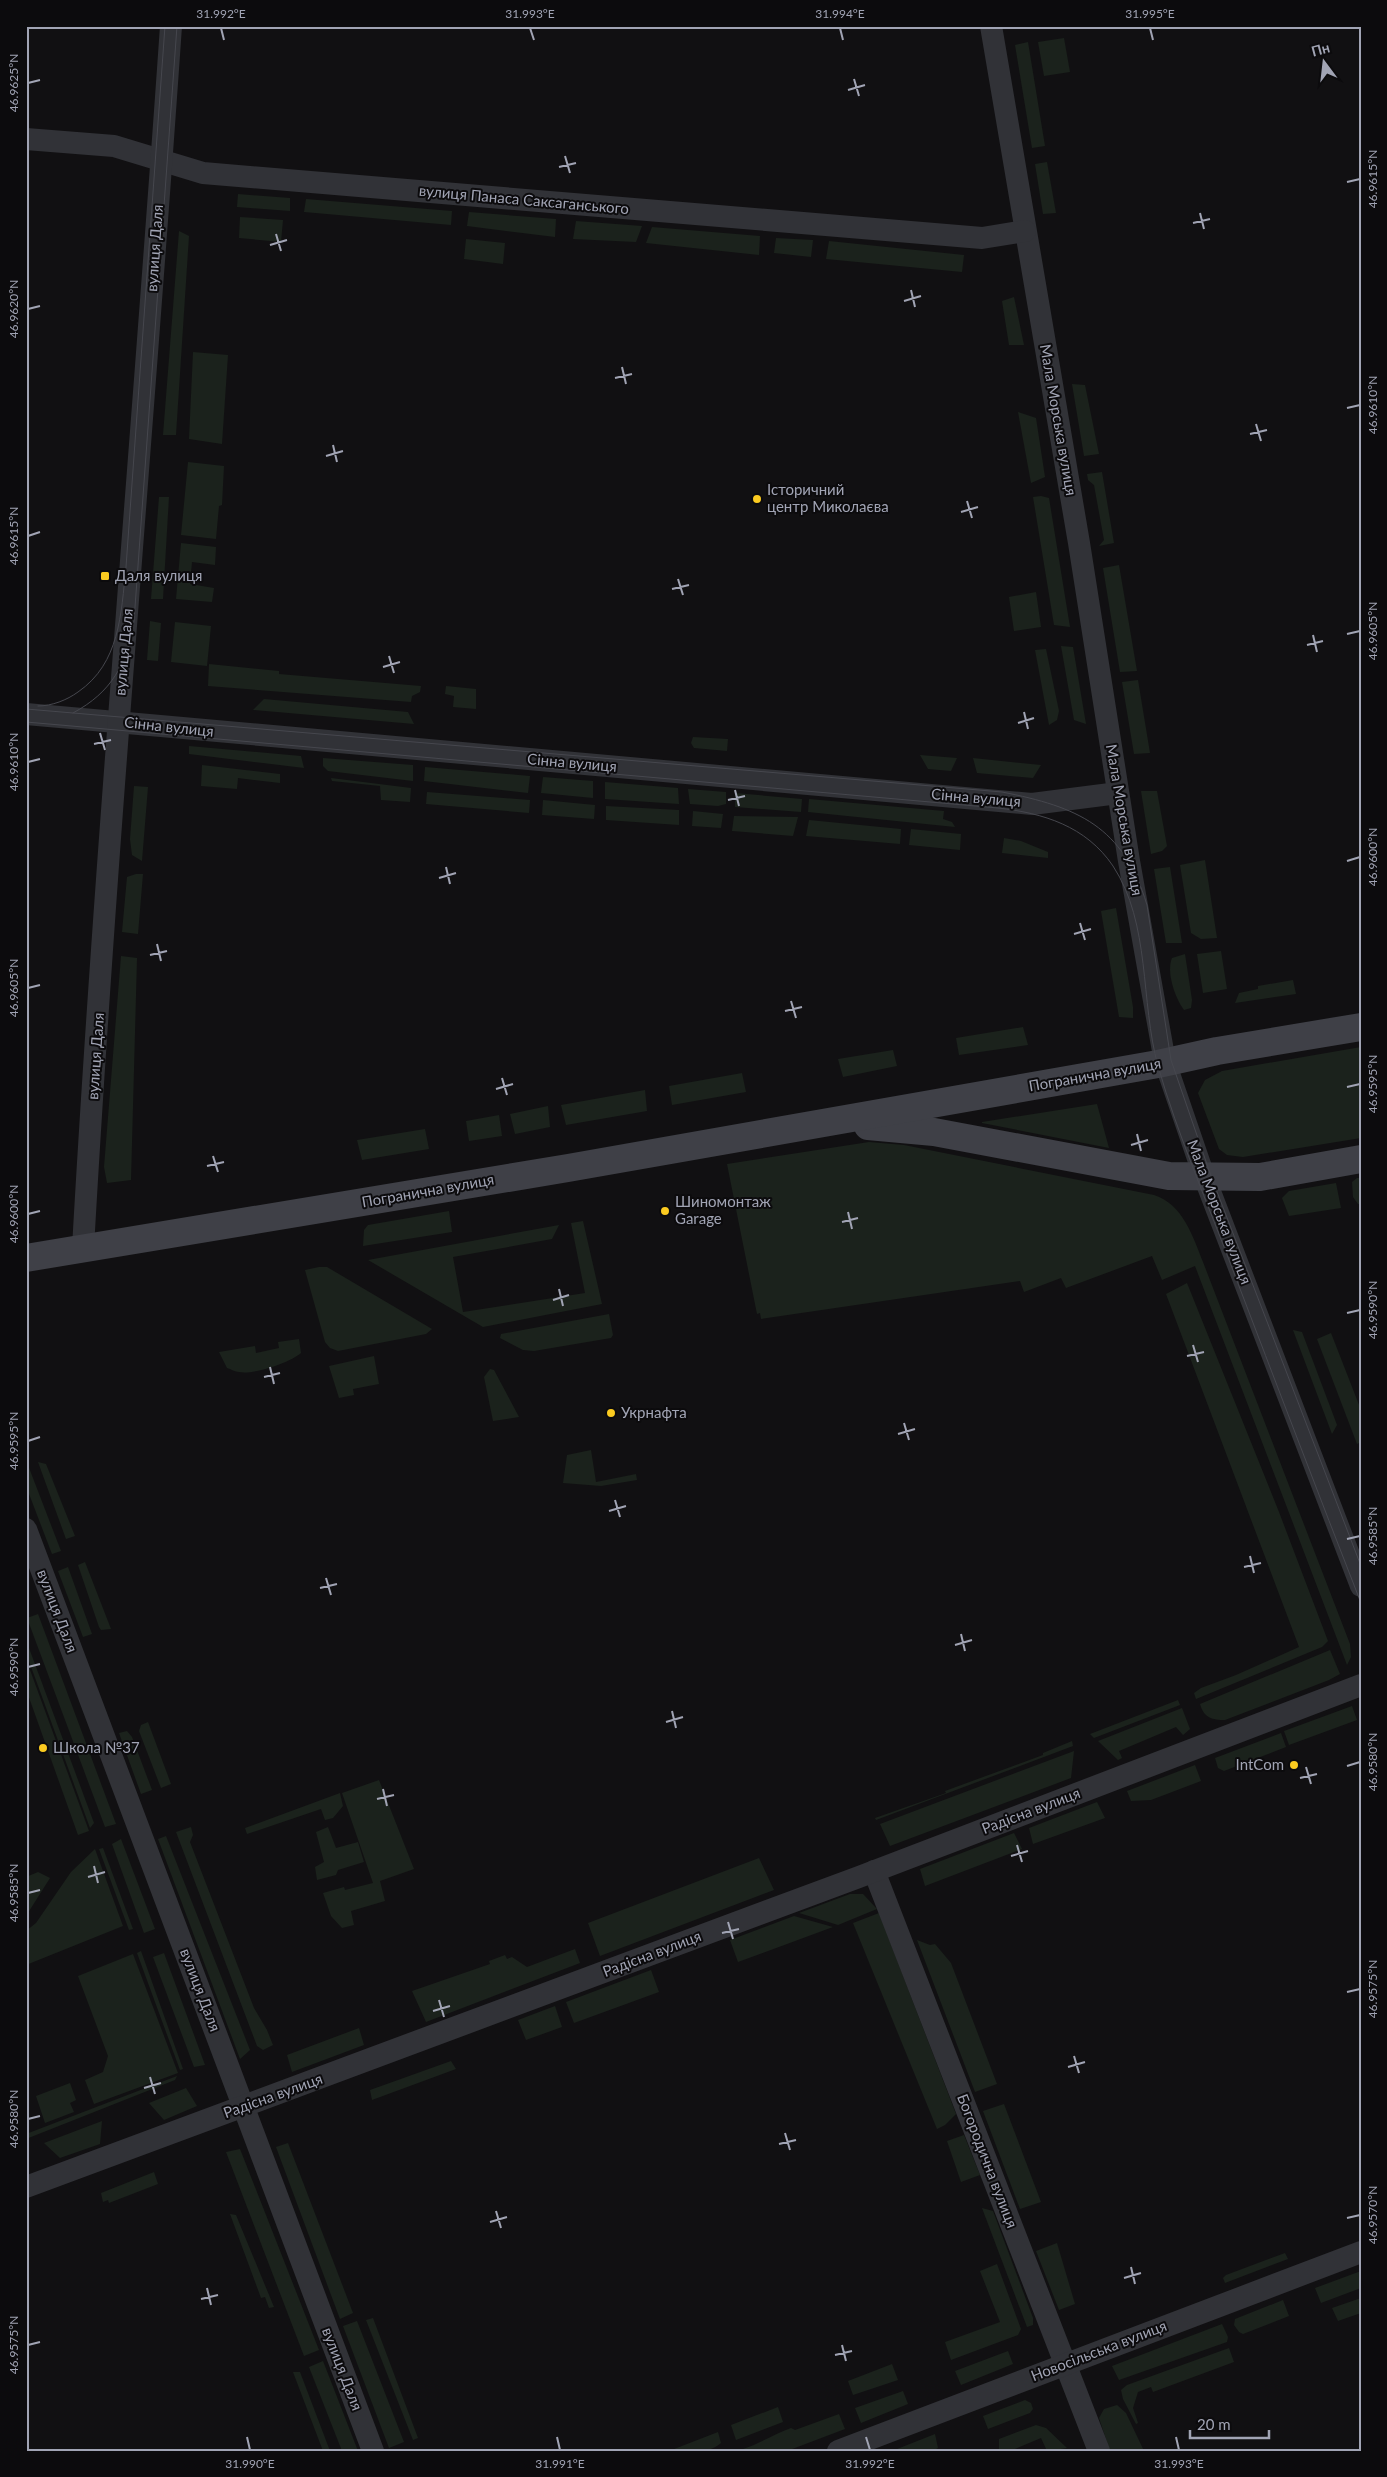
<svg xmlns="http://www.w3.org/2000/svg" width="1387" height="2477" viewBox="0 0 1387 2477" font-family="Lato,sans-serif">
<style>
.green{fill:#1b221c}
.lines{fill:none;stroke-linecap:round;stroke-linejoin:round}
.street{stroke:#313237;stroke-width:22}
.secondary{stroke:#3f4047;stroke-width:28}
.tram{stroke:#46474e;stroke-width:1}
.ticks{fill:none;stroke:#a1a4b4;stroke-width:2}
.poi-dot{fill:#fbcb20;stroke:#0c0b0d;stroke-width:2}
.labels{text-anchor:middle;stroke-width:4;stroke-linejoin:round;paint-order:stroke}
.street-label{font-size:15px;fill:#a1a4b4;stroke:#0c0b0d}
.poi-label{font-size:15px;fill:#a1a4b4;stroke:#0c0b0d;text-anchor:start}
.neatline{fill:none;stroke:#a1a4b4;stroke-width:2}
.ticks-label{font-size:12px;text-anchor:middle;fill:#a1a4b4}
</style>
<rect width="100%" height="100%" fill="#111012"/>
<!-- green -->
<g class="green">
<polygon points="1064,38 1070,72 1044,76 1038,42"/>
<polygon points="1028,42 1045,146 1032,148 1015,45"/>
<polygon points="1047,162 1056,213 1043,214 1035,164"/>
<polygon points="238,194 290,198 290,211 237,207"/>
<polygon points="306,199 452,211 451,225 304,212"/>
<polygon points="469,212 556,219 555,237 467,226"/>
<polygon points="240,217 283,220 281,242 239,238"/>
<polygon points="576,221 642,226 636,242 573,239"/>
<polygon points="652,227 760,236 759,255 646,243"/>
<polygon points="179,231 189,236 176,435 163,435"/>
<polygon points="776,238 813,240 811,257 774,253"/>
<polygon points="466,239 505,243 503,264 464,259"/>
<polygon points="829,241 964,255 962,272 826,259"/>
<polygon points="1014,297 1024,345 1009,345 1002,301"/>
<polygon points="193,352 228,355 222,444 189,439"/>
<polygon points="1072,384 1085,385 1099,454 1084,456"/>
<polygon points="1018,412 1036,418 1045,477 1031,483"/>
<polygon points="188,462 224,466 222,505 219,506 216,539 181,535"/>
<polygon points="1102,472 1114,543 1099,546 1104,540 1094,485 1088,480 1087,474"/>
<polygon points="1041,496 1049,498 1070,627 1054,625 1033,497"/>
<polygon points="159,497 169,497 163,599 151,599"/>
<polygon points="181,543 216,547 215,565 192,562 190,584 214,588 212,602 176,599"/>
<polygon points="1119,565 1137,671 1120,672 1103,568"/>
<polygon points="1036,592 1041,627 1014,631 1009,597"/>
<polygon points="150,621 161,623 158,661 147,660"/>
<polygon points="175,622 211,626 207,666 171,662"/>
<polygon points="1061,646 1073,647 1086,724 1074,720"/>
<polygon points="1046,649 1059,711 1057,720 1049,725 1035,650"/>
<polygon points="209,664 279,671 279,674 421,686 420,692 412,696 411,702 208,686"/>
<polygon points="1138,680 1150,753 1134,754 1122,682"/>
<polygon points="446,686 476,689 476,709 453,707 454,696 445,694"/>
<polygon points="264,699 408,712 414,724 253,710"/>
<polygon points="693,737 728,739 727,751 694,748 691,743"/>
<polygon points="189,746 301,756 304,768 189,754"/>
<polygon points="920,755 957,758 951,771 928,769"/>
<polygon points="323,758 413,765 413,781 328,771 323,766"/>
<polygon points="973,758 1041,765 1033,778 977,773"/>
<polygon points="202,765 280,774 280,783 238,778 237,789 201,786"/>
<polygon points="425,767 530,776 528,793 424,781"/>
<polygon points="543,777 593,781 593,798 541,793"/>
<polygon points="331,778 411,788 410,802 381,800 380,786 332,781"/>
<polygon points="605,782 678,788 679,804 605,799"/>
<polygon points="134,786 148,787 142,861 132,855 130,839"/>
<polygon points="688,789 726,792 726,804 718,806 690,804"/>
<polygon points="1141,791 1157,791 1167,846 1162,851 1151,854"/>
<polygon points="427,792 530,800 529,813 426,804"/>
<polygon points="735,793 802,799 801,812 735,807"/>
<polygon points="809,799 944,811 943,819 952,822 955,827 808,812"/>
<polygon points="543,800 595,805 594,819 542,815"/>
<polygon points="606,806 679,810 679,825 606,820"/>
<polygon points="693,811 723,814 721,828 692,826"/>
<polygon points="734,816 798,817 793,836 732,831"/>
<polygon points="809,820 901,829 900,844 806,836"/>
<polygon points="911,829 961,834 960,850 909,845"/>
<polygon points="1004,838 1021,841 1048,852 1048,858 1002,853"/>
<polygon points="1205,860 1217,938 1201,939 1191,933 1180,865"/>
<polygon points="1170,867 1182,943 1166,943 1154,869"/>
<polygon points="136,874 143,874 138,934 122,932 127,877"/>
<polygon points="1116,908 1133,1007 1133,1018 1119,1017 1101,911"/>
<polygon points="1221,951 1227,989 1203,993 1197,954"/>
<path d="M 1185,954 L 1192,1000 L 1191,1008 L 1184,1010 C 1175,998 1166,972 1172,958 Z"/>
<polygon points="121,956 137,958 131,1180 107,1183 104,1167"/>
<polygon points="1293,980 1296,994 1235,1003 1239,993 1258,989 1258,986"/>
<polygon points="1023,1027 1028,1045 959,1055 956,1038"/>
<polygon points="1361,1047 1361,1138 1243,1157 1227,1155 1219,1149 1198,1093 1205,1080 1222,1071"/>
<polygon points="893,1050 897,1066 843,1077 838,1059"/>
<polygon points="742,1073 746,1092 672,1105 669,1086"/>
<polygon points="645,1090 647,1111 566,1125 561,1105"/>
<polygon points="1097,1104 1109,1148 982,1123 982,1122"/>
<polygon points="548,1106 550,1127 515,1134 510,1114"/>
<polygon points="499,1115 502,1136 469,1141 466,1121"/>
<polygon points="425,1129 429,1149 362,1160 357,1140"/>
<path d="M 869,1142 L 904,1145 L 1154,1195 C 1183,1204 1193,1237 1203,1262 L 1350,1644 L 1351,1657 L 1347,1665 L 1195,1266 L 1162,1280 L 1152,1256 L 1066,1288 L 1061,1278 L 1024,1292 L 1020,1281 L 761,1319 L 760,1313 L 757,1314 L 727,1164 Z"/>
<polygon points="1357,1178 1361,1178 1361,1204 1358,1204 1353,1197 1352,1182"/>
<polygon points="1336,1183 1341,1208 1289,1216 1282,1198 1289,1191"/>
<polygon points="449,1211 452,1232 363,1246 364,1230 368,1225"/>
<polygon points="583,1221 602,1304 483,1327 368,1260 559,1225 552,1239 453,1257 463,1312 585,1293 571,1223"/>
<polygon points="319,1267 327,1267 432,1329 426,1334 338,1351 330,1348 325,1342 305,1270"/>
<polygon points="1187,1283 1279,1512 1328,1641 1322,1647 1196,1699 1194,1693 1201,1688 1236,1675 1299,1647 1166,1294"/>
<polygon points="609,1314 613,1335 611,1338 534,1351 523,1350 500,1338 501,1334"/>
<polygon points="1293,1330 1302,1332 1337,1425 1332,1434"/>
<polygon points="1331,1333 1361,1410 1361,1442 1357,1444 1317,1339"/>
<path d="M 299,1339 L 301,1353 C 289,1363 254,1375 239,1372 C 235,1372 231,1369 227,1368 L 219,1352 L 255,1346 L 256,1353 L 279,1348 L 278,1342 Z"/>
<polygon points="374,1356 379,1384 353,1389 354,1395 339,1398 329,1366"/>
<polygon points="490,1369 494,1370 519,1417 493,1421 484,1377"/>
<polygon points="591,1450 596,1482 636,1474 637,1480 601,1486 563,1483 567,1455"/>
<polygon points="26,1460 61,1551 52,1554 26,1486"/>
<polygon points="38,1462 46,1464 75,1536 66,1539"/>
<polygon points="85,1562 111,1629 101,1630 99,1627 78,1565"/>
<polygon points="68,1567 92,1634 83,1637 58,1571"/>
<polygon points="38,1614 116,1824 105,1827 27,1618"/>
<polygon points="26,1640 94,1823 90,1828 26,1653"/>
<path d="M 1330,1650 L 1340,1674 L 1329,1680 L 1225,1720 C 1212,1720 1204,1718 1200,1704 Z"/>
<polygon points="26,1659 89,1831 78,1835 26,1689"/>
<polygon points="1178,1700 1180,1705 1094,1738 1090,1734"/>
<polygon points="1352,1706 1357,1720 1289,1745 1284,1731"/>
<polygon points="1182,1708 1190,1729 1183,1735 1176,1727 1119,1751 1122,1758 1118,1760 1098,1741"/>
<polygon points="148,1722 171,1784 161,1788 139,1731 141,1725"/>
<polygon points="127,1731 132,1737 152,1790 141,1794 119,1733"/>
<polygon points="1281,1733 1286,1747 1224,1771 1218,1768 1215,1758"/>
<polygon points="1072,1741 1073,1746 876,1820 875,1818 946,1793 945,1791 1043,1755 1043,1753"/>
<polygon points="1074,1751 1071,1778 890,1846 880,1824"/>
<polygon points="1195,1765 1201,1781 1151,1800 1131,1801 1127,1791"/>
<polygon points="379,1780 414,1869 380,1881 385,1901 351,1911 354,1925 342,1928 331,1916 323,1893 344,1887 345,1890 373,1883 342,1793"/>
<polygon points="340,1793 343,1806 333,1818 325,1820 321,1809 247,1834 245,1828"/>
<polygon points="1097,1802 1105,1818 1033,1844 1029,1828"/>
<polygon points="191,1827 193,1835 190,1842 254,2008 267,2030 273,2045 263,2050 257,2046 176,1832"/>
<polygon points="328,1827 336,1848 358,1842 364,1862 338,1870 336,1875 317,1880 315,1867 324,1862 316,1832"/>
<polygon points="1014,1833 1022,1849 925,1886 920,1869"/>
<polygon points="166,1836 250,2050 240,2059 158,1839"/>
<polygon points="121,1839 155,1929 144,1933 112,1844"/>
<polygon points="103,1848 133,1929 129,1930 99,1849"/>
<polygon points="95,1849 123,1926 26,1965 26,1931 36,1923 71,1872"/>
<polygon points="759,1858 774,1890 600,1956 588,1923"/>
<polygon points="38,1872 50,1878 26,1916 26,1877"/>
<polygon points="850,1894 863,1894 877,1909 838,1925 799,1913"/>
<polygon points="879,1913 956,2114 945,2125 937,2129 853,1923"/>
<polygon points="794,1916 833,1927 738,1962 730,1940"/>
<polygon points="917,1940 930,1945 935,1944 951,1963 997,2084 975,2092"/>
<polygon points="575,1949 580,1963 426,2022 412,1991 490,1964 489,1961 505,1955 507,1959 512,1957 527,1967"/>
<polygon points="141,1951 183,2069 180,2070 137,1953"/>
<polygon points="164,1953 205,2065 194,2067 153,1957"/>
<polygon points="133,1954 178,2073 94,2104 85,2080 103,2072 108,2056 78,1976"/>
<polygon points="651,1970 659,1992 574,2023 566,2002"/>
<polygon points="555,2006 562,2027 526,2040 518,2020"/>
<polygon points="359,2028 364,2045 292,2072 287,2055"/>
<polygon points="451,2061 456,2069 372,2100 370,2090"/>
<polygon points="177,2076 175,2080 26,2139 26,2134"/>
<polygon points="70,2083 76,2100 70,2103 74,2112 45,2123 36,2096"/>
<polygon points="186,2088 197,2106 164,2120 149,2103"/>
<polygon points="1004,2104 1041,2202 1020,2209 983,2111"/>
<polygon points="102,2121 100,2144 60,2158 44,2143"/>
<polygon points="964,2135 980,2175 961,2182 947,2141"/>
<polygon points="288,2143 353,2313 340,2319 276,2147"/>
<polygon points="240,2149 319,2350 304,2356 226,2152"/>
<polygon points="154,2172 158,2184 109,2203 108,2200 103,2202 101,2193"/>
<polygon points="982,2208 993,2211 1033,2318 1033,2325 1027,2327"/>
<polygon points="230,2214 236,2215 274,2307 269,2308 265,2297 261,2298"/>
<polygon points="1057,2243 1075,2304 1059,2310 1036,2251"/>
<polygon points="1285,2253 1288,2259 1225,2283 1223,2278 1226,2275"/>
<polygon points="997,2264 1021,2329 1018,2335 951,2360 945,2342 1000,2322 980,2271"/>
<polygon points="1361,2271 1361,2288 1321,2303 1315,2288"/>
<polygon points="1361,2298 1361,2313 1338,2321 1332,2308"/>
<polygon points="1283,2300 1289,2316 1243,2334 1239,2332 1234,2325 1235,2319"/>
<polygon points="373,2318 418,2438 413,2440 366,2320"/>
<polygon points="357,2321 404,2442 389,2448 343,2326"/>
<polygon points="1222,2324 1228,2337 1227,2342 1119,2380 1112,2366"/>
<polygon points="1229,2348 1234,2362 1153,2392 1151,2387 1138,2392 1133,2408 1138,2423 1136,2424 1123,2399 1121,2390 1127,2385"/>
<polygon points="1008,2351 1013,2364 961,2385 955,2371"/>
<polygon points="323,2361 358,2451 342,2451 309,2367"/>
<polygon points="892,2364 898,2380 853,2395 848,2381"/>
<polygon points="293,2372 300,2372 330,2451 323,2451"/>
<polygon points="903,2391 908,2404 861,2423 855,2408"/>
<polygon points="1025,2400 1031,2403 1033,2409 1030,2413 988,2429 983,2416"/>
<polygon points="1117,2405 1126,2413 1144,2451 1110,2451 1099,2418 1104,2409"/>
<polygon points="778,2407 783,2422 736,2440 731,2425"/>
<path d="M 839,2414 L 845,2429 L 787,2451 L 743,2449 C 761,2443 774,2434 791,2428 L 795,2430 Z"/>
<polygon points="1036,2425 1046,2428 1067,2448 1047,2451 1041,2438 1010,2451 999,2451 999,2439"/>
<path d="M 718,2432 L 721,2443 C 707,2455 687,2451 669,2451 Z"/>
<polygon points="935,2434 938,2448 932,2451 892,2451"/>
</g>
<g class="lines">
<!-- street -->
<g class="street">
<polyline points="991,26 1079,543 1129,861 1165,1062 1204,1176 1361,1586"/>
<polyline points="26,139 114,146 203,173 982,238 1025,231"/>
<polyline points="26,714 1032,804 1118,793"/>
<path d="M 83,1248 C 106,840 143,434 171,26"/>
<polyline points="26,1529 373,2451"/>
<polyline points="874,1871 1099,2451"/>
<polyline points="26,2187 859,1877 1361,1685"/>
<polyline points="838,2451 1361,2252"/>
</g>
<!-- secondary -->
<g class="secondary">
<polyline points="868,1126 934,1132 1169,1176 1260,1177 1361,1159"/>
<polyline points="26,1258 568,1168 1158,1064 1217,1051 1361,1027"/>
</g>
<!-- tram -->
<g class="tram">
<path d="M 38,706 C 52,706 67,700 78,692 C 120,663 121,614 126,567 L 165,26"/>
<path d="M 26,709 L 1002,792 C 1078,807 1123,826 1147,905 L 1171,1060 L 1211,1176 L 1361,1566"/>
<path d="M 73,713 C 112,692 127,664 134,621 L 177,26"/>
<path d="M 26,722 L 998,808 C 1043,813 1086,826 1113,866 C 1151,924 1140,1001 1158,1066 C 1178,1136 1208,1204 1234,1273 C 1276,1383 1318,1493 1361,1603"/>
</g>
</g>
<!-- ticks -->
<path class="ticks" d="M 221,28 L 224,40M 530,28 L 534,40M 840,28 L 843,40M 1150,28 L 1153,40M 854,79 L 859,96M 28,83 L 40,80M 848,90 L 865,85M 565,156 L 570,173M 559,167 L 576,163M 1347,182 L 1360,179M 1200,213 L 1204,229M 1193,223 L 1210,219M 276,234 L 281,251M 270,245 L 287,240M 911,290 L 915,307M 904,301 L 921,296M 28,309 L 40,306M 622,367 L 626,384M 615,378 L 632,374M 1347,408 L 1360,405M 1256,424 L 1261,441M 1250,434 L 1267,430M 333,445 L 337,462M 326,456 L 343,451M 967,501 L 972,518M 961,512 L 978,507M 28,536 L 40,532M 678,579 L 683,595M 672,589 L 689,585M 1347,634 L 1360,631M 1313,635 L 1317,652M 1307,645 L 1323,641M 389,656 L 394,673M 383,667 L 400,662M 1024,712 L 1028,729M 1018,723 L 1034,718M 100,733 L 105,750M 94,744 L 111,740M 28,762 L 40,759M 735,790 L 739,806M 728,800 L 745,796M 1347,861 L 1360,857M 446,867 L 450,884M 439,878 L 456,873M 1080,923 L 1085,940M 1074,934 L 1091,929M 157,944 L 161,961M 150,955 L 167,951M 28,988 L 40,985M 791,1001 L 796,1018M 785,1011 L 802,1007M 502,1078 L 507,1095M 1347,1087 L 1360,1084M 496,1089 L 513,1084M 1137,1134 L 1141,1151M 1131,1145 L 1148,1140M 213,1156 L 218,1172M 207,1166 L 224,1162M 848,1212 L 852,1229M 28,1214 L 40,1211M 842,1222 L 858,1218M 559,1289 L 563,1306M 553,1300 L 569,1295M 1347,1313 L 1360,1310M 1193,1345 L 1198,1362M 1187,1356 L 1204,1352M 270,1367 L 274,1384M 264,1377 L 280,1373M 904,1423 L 909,1440M 898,1434 L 915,1429M 28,1441 L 40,1437M 615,1500 L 620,1517M 609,1511 L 626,1506M 1347,1539 L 1360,1536M 1250,1556 L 1254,1573M 1244,1567 L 1261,1563M 326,1578 L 331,1595M 320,1588 L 337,1584M 961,1634 L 965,1651M 955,1645 L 972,1640M 28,1667 L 40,1664M 672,1711 L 676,1728M 666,1722 L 683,1717M 1347,1766 L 1360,1762M 1306,1767 L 1311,1784M 1300,1778 L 1317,1774M 383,1789 L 387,1806M 377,1799 L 394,1795M 1017,1845 L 1022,1862M 1011,1856 L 1028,1851M 94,1866 L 98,1883M 88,1877 L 105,1872M 28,1893 L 40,1890M 728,1922 L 733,1939M 722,1933 L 739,1929M 1347,1992 L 1360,1989M 439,2000 L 444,2017M 433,2011 L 450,2006M 1074,2056 L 1079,2073M 1068,2067 L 1085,2062M 150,2077 L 155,2094M 144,2088 L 161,2083M 28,2119 L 40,2116M 785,2133 L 790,2150M 779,2144 L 796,2140M 496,2211 L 501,2228M 1347,2218 L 1360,2215M 490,2222 L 507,2217M 1131,2267 L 1135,2284M 1124,2278 L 1141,2273M 207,2288 L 211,2305M 201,2299 L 218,2295M 28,2345 L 40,2342M 842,2345 L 846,2361M 835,2355 L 852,2351M 247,2437 L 250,2450M 557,2437 L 560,2450M 866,2437 L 870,2450M 1176,2437 L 1179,2450"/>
<!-- markers -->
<g class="poi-dot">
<circle cx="757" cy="499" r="5"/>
<rect x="100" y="571" width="10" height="10" rx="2.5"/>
<circle cx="665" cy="1211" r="5"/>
<circle cx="611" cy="1413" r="5"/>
<circle cx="43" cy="1748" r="5"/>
<circle cx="1294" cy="1765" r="5"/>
</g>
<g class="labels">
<!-- street labels -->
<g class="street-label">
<text transform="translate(524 200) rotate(5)" y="5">вулиця Панаса Саксаганського</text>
<text transform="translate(155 248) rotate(-86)" y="5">вулиця Даля</text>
<text transform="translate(1058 420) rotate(80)" y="5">Мала Морська вулиця</text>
<text transform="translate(124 652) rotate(-85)" y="5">вулиця Даля</text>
<text transform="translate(169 727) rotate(6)" y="5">Сінна вулиця</text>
<text transform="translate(572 763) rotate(5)" y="5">Сінна вулиця</text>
<text transform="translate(976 798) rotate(5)" y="5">Сінна вулиця</text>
<text transform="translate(1124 820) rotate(80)" y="5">Мала Морська вулиця</text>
<text transform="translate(96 1056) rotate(-86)" y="5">вулиця Даля</text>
<text transform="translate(1095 1075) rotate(-10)" y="5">Погранична вулиця</text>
<text transform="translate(428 1191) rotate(-10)" y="5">Погранична вулиця</text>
<text transform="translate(1219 1212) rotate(69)" y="5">Мала Морська вулиця</text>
<text transform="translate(57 1611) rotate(69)" y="5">вулиця Даля</text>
<text transform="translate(1031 1811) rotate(-21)" y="5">Радісна вулиця</text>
<text transform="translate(652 1954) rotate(-21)" y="5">Радісна вулиця</text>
<text transform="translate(200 1990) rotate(69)" y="5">вулиця Даля</text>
<text transform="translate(273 2096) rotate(-20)" y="5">Радісна вулиця</text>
<text transform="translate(987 2161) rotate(69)" y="5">Богородична вулиця</text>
<text transform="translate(1099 2351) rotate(-21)" y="5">Новосільська вулиця</text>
<text transform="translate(342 2369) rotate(69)" y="5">вулиця Даля</text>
</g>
<!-- poi labels -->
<g class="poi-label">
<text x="767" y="495">Історичний<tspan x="767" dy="17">центр Миколаєва</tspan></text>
<text x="115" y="581">Даля вулиця</text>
<text x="675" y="1207">Шиномонтаж<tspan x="675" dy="17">Garage</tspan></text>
<text x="621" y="1418">Укрнафта</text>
<text x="53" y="1753">Школа №37</text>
<text x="1284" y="1770" text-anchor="end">IntCom</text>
</g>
</g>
<!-- border -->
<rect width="1387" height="2477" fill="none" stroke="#0c0b0d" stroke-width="55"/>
<!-- north arrow -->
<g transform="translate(1324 62) rotate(345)" stroke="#0c0b0d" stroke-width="4" paint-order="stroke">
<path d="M0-4L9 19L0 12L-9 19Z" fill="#a1a4b4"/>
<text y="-8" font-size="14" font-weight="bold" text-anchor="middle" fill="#a1a4b4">Пн</text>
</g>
<!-- scale -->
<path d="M1190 2430v8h79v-8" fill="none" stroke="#a1a4b4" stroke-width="2.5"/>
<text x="1197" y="2430" font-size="15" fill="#a1a4b4" stroke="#0c0b0d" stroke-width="4" paint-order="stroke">20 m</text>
<rect x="28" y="28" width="1332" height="2422" class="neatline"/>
<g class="ticks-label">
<text x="221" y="18">31.992°E</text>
<text x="530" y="18">31.993°E</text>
<text x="840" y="18">31.994°E</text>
<text x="1150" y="18">31.995°E</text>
<text transform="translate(14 83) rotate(-90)" y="4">46.9625°N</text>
<text transform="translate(1373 179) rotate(-90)" y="4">46.9615°N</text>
<text transform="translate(14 309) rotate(-90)" y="4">46.9620°N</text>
<text transform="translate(1373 405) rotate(-90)" y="4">46.9610°N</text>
<text transform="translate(14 536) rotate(-90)" y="4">46.9615°N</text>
<text transform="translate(1373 631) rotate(-90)" y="4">46.9605°N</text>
<text transform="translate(14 762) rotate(-90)" y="4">46.9610°N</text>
<text transform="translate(1373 857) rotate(-90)" y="4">46.9600°N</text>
<text transform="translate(14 988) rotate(-90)" y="4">46.9605°N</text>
<text transform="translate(1373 1084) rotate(-90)" y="4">46.9595°N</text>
<text transform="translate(14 1214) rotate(-90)" y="4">46.9600°N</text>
<text transform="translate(1373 1310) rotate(-90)" y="4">46.9590°N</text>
<text transform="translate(14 1441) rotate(-90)" y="4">46.9595°N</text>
<text transform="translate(1373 1536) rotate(-90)" y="4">46.9585°N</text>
<text transform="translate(14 1667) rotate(-90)" y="4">46.9590°N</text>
<text transform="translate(1373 1762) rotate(-90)" y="4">46.9580°N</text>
<text transform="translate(14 1893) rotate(-90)" y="4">46.9585°N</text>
<text transform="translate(1373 1989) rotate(-90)" y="4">46.9575°N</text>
<text transform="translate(14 2119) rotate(-90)" y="4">46.9580°N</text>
<text transform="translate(1373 2215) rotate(-90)" y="4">46.9570°N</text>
<text transform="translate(14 2345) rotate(-90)" y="4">46.9575°N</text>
<text x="250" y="2468">31.990°E</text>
<text x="560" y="2468">31.991°E</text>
<text x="870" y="2468">31.992°E</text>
<text x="1179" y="2468">31.993°E</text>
</g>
</svg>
